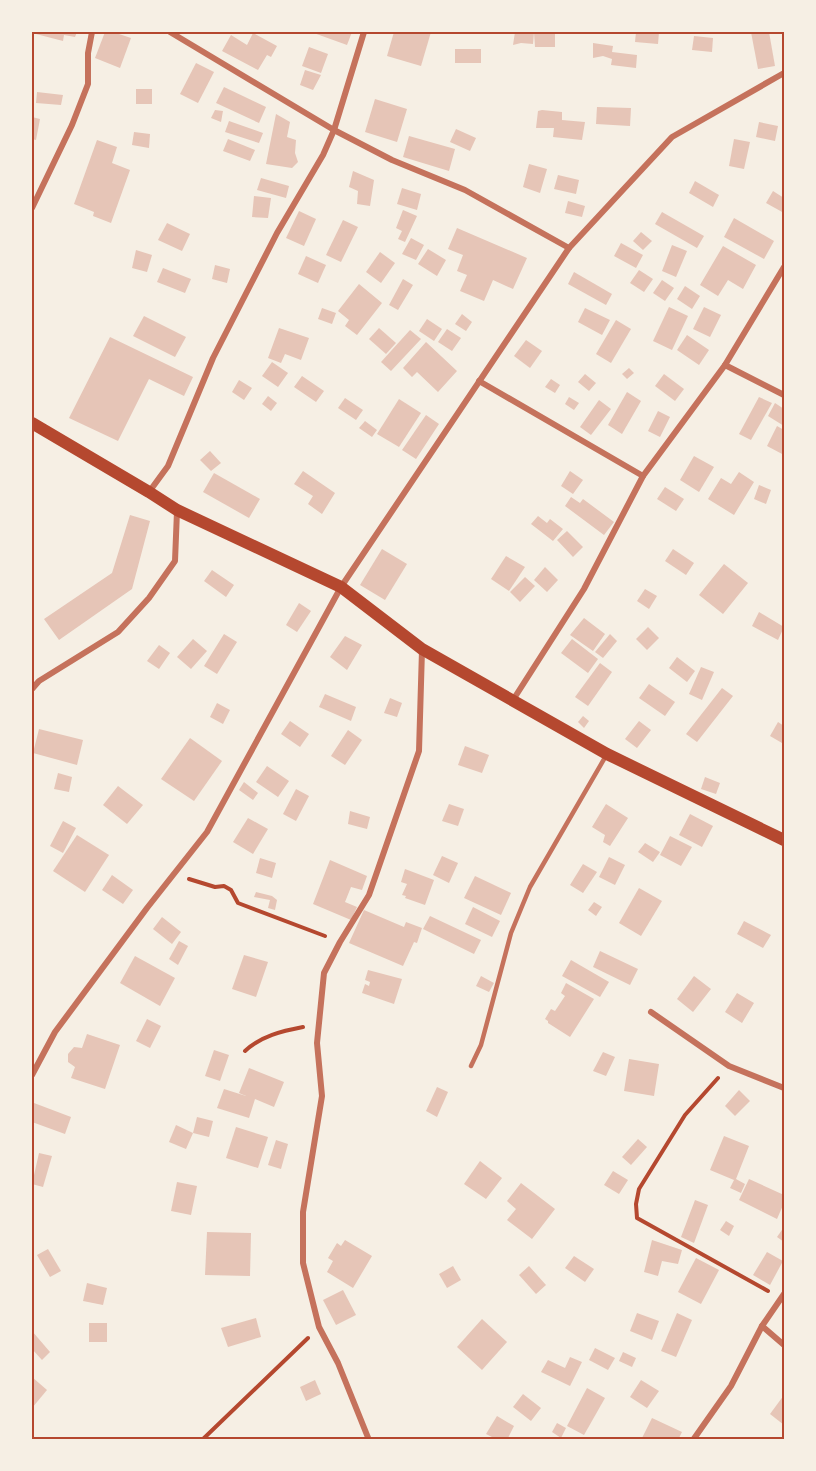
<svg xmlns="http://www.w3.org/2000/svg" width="816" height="1471" viewBox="0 0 816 1471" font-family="'Noto Sans',sans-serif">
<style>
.building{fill:#e6c5b7}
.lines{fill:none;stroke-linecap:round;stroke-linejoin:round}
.path{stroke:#b5482f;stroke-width:4}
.service{stroke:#c5725c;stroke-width:4.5}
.minor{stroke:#c5725c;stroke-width:6}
.secondary{stroke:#b5482f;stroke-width:12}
.neatline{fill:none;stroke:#b5482f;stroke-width:2}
</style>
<rect width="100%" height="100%" fill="#f6efe4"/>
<!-- building -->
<g class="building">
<polygon points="37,32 77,32 75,37 64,35 63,41 36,34"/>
<polygon points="105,32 113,32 131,38 120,68 95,58"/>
<polygon points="311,32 352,32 347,45"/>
<polygon points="394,32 431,32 421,66 387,56"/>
<polygon points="515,32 534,32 533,44 521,43 513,45"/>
<polygon points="534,32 555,32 555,47 535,47"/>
<polygon points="636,32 659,32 658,44 635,42"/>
<polygon points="751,32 769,32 775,66 758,69"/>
<polygon points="253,33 277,46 271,57 267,55 258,70 222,51 231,35 247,45"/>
<polygon points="694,36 713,38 712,52 692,50"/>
<polygon points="593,43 613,46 612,52 637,55 636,68 611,65 612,59 603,56 593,58"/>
<polygon points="309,47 328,54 321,73 302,66"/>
<rect x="455" y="49" width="26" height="14"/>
<polygon points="196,63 214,72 198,103 180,94"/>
<polygon points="305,70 321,75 313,90 300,85"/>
<polygon points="224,87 266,107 259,123 216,103"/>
<rect x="136" y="89" width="16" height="15"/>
<polygon points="37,92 63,95 61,105 36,103"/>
<polygon points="375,99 407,109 397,142 365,132"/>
<polygon points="597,107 631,108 630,126 596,124"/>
<polygon points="215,110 223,111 221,122 211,118"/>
<polygon points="542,110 562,112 562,120 585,122 582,140 553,137 554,128 536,128 538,111"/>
<polygon points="276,114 290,122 287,137 296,140 295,153 298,162 292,168 266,164"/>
<polygon points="32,117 40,119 36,140 32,139"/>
<polygon points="229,121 263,133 259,143 225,132"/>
<polygon points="759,122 778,126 775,141 756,137"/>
<polygon points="456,129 476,138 470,151 450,142"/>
<polygon points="134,132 150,134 149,148 132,145"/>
<polygon points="409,136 455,149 449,171 403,157"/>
<polygon points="228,139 255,150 250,161 223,151"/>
<polygon points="734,139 750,142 744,169 729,166"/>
<polygon points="97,140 117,147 112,163 130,170 111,223 93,216 94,212 74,204"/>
<polygon points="529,164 547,169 540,193 523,187"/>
<polygon points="353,171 374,180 370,206 357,204 358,191 349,187"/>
<polygon points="558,175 579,180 576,194 554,189"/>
<polygon points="261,178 289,186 286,198 257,190"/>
<polygon points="695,181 719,195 713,207 689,193"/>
<polygon points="402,188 421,194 417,210 397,204"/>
<polygon points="773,191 784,198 784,213 766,203"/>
<polygon points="254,196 271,198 268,218 252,217"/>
<polygon points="568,201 585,206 582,217 565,213"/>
<polygon points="403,210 417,216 405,242 398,239 402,231 396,228"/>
<polygon points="299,211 316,219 304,246 286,238"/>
<polygon points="662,212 704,236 697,248 655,224"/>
<polygon points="734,218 774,241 764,259 724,237"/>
<polygon points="343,220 358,227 341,262 326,255"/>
<polygon points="167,223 190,234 182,251 158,240"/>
<polygon points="457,228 527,258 513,289 493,280 484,301 460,291 467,275 457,271 463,255 448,249"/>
<polygon points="641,232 652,241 643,250 633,241"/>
<polygon points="411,238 424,245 416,260 402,254"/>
<polygon points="621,243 643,255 636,268 614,256"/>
<polygon points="672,245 687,251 676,277 662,271"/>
<polygon points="723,246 756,265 743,289 728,280 718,296 700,285"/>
<polygon points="428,249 446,260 437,276 418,264"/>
<polygon points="136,250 152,255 147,272 132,268"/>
<polygon points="380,252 395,263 381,283 366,272"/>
<polygon points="306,256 326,265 318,283 298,274"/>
<polygon points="215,265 230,269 227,283 212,279"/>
<polygon points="163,268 191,279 185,293 157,282"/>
<polygon points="639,270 653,279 644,292 630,283"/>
<polygon points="574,272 612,294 606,305 568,284"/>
<polygon points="403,279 413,285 398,310 389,305"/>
<polygon points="662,280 674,288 665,301 653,293"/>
<polygon points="359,284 382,303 357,335 345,326 349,320 338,311"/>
<polygon points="685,286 700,296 692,309 677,299"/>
<polygon points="669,307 688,316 672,350 653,341"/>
<polygon points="704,307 721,315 710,337 693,329"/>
<polygon points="322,308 336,313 332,324 318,319"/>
<polygon points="585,308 610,320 602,335 578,322"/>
<polygon points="462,314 472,322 466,331 455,324"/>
<polygon points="144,316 186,337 175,357 133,336"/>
<polygon points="427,319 442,329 434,341 419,331"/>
<polygon points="616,320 631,329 611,363 596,354"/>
<polygon points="279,328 309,338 301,360 285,354 281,363 268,358"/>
<polygon points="379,328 396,343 386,354 369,339"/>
<polygon points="447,329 461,338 452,351 438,342"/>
<polygon points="410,330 421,339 391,371 381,362"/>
<polygon points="687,335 709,350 699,365 677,350"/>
<polygon points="110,337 193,377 184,396 149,379 118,441 69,418"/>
<polygon points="526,340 542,351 530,368 514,356"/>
<polygon points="426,342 457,371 438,392 417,372 412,377 403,368"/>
<polygon points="272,362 288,373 278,387 262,376"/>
<polygon points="629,368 634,373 627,379 622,374"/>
<polygon points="585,374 596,383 589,391 578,382"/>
<polygon points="664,374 684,389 675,401 655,386"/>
<polygon points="302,376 324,391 316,402 294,387"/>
<polygon points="551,379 560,385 555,393 545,387"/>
<polygon points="239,380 252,388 244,400 232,392"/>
<polygon points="627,392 641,401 622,434 608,425"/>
<polygon points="268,396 277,403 271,411 262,404"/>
<polygon points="569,397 579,403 574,410 565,404"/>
<polygon points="759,397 772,403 751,440 739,434"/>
<polygon points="345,398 363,410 356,420 338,408"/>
<polygon points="399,399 421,413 399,447 377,434"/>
<polygon points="599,400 611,409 591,435 580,427"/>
<polygon points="775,403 784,409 784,426 768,416"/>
<polygon points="658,411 670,417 660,437 648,431"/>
<polygon points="426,415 439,424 416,459 402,450"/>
<polygon points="365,421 377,430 372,437 359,428"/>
<polygon points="777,426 784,430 784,455 767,446"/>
<polygon points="210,451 221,463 211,471 200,460"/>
<polygon points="694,456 714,467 699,492 680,480"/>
<polygon points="303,471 335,493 322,514 308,504 313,496 294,484"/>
<polygon points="570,471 583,480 573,494 561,486"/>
<polygon points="739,472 754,482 734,515 708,499 721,478 731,484"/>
<polygon points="214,473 260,499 249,518 203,492"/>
<polygon points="759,485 771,490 766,504 754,499"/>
<polygon points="665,487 684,499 676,511 657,499"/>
<polygon points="571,497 580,503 583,499 614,522 604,535 565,506"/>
<polygon points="130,515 150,521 132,589 59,640 44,619 112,573"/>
<polygon points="538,516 547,523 550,519 563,529 553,541 531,524"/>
<polygon points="567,531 583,547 573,557 557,540"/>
<polygon points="382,549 407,564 385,600 360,585"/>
<polygon points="673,549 694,563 686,575 665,561"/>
<polygon points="506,556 525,567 509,591 491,579"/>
<polygon points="724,564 748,583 723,614 699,595"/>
<polygon points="545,567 558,580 547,592 534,580"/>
<polygon points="212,570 234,585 226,597 204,581"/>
<polygon points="525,577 535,586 520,602 510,592"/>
<polygon points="645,589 657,596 649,609 637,601"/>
<polygon points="299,603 311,611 297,632 286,625"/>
<polygon points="759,612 784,627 778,640 752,626"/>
<polygon points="584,618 605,634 593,651 570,635"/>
<polygon points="648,627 659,638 647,650 636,639"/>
<polygon points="224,634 237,642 217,674 204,666"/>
<polygon points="610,634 617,641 603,658 595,652"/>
<polygon points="345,636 362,645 347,670 330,657"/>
<polygon points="193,639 207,651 191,669 177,657"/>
<polygon points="572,639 598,659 588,673 561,653"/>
<polygon points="159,645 170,653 159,669 147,661"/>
<polygon points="677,657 695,671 687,682 669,668"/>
<polygon points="600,663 612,672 588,706 575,697"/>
<polygon points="701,667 714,672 702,700 689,694"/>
<polygon points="649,684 675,702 665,716 639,698"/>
<polygon points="722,688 733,696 697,742 686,734"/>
<polygon points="325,694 356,707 351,721 319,707"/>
<polygon points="390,698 402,703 397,717 384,713"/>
<polygon points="217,703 230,710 223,724 210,717"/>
<polygon points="583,716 589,721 584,728 578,722"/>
<polygon points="290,721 309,734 300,747 281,734"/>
<polygon points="639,721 651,730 637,748 625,739"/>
<polygon points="778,722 784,726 784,738 782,743 770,736"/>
<polygon points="39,729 83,740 77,765 33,753"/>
<polygon points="348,730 362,740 345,765 331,756"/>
<polygon points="190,738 222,761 194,801 161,779"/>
<polygon points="465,746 489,755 482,773 458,765"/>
<polygon points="267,766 289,781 278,797 256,782"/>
<polygon points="58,773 72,777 69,792 54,789"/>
<polygon points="705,777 720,783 716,794 701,789"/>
<polygon points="244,782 258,793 253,800 239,790"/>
<polygon points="118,786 143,805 127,824 103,805"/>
<polygon points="296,789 309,796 296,821 283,814"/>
<polygon points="449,804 464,809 458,826 442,821"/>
<polygon points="606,804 628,818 610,846 603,842 605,835 592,827"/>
<polygon points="350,811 370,817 367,829 348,824"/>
<polygon points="690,814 713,826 702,847 679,835"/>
<polygon points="248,818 268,829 253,854 233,842"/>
<polygon points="63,821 76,828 63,853 50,846"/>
<polygon points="77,835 109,855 85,892 53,871"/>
<polygon points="670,836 692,847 681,866 660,855"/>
<polygon points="645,843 660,852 653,862 638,852"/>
<polygon points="442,856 458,863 449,883 433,875"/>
<polygon points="609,857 625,865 615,885 599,877"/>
<polygon points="260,858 276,863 272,878 256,873"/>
<polygon points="330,860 367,876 362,890 351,887 345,902 357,907 351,920 313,904"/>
<polygon points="583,864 597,872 583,893 570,885"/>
<polygon points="405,869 434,880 425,905 405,898 406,896 402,895 407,884 401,882"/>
<polygon points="112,875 133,890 123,904 102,890"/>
<polygon points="475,876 511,893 501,915 464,898"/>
<polygon points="639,888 662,901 641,936 619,923"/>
<polygon points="256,892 272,896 277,900 275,910 268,908 270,900 254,897"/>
<polygon points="594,902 602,907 596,916 588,910"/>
<polygon points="473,907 500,921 492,937 465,924"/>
<polygon points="364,910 404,927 406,922 422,928 417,943 414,942 403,966 349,943"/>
<polygon points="430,916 481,940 474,954 423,929"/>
<polygon points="162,917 181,932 172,944 153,929"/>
<polygon points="744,921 771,935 763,948 737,934"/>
<polygon points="179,941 188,946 178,965 169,959"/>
<polygon points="600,951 638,969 630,985 593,967"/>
<polygon points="244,955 268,962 256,997 232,989"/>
<polygon points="135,956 175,978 160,1006 120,983"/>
<polygon points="571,960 609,982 600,997 562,976"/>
<polygon points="368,970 402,979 394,1004 362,993 365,984 369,986 370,982 365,980"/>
<polygon points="481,976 494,983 489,992 476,986"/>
<polygon points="694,976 711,989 693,1012 677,999"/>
<polygon points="566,983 594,999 570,1037 548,1023 548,1021 545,1019 551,1009 555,1011 565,996 561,993"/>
<polygon points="737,993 754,1003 742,1023 725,1012"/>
<polygon points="147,1019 161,1026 150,1048 136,1041"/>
<polygon points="87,1034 120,1045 105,1089 71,1078 75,1067 68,1062 68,1054 74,1047 82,1048"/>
<polygon points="214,1050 229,1055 220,1081 205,1076"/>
<polygon points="603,1052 615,1057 606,1076 593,1071"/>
<polygon points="629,1059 659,1064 654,1096 624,1091"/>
<polygon points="249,1068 284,1082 274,1107 255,1099 249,1118 217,1108 224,1089 246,1096 239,1093"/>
<polygon points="437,1087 448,1092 437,1117 426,1111"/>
<polygon points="739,1090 750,1101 735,1116 725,1106"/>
<polygon points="34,1103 71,1117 65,1134 32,1122 32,1110"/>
<polygon points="197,1117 213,1121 209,1137 193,1133"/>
<polygon points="176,1125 193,1133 186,1149 169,1142"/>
<polygon points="236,1127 268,1137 258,1168 226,1158"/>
<polygon points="724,1136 749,1146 736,1179 745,1184 741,1193 730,1188 734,1180 710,1170"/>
<polygon points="638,1139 647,1147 631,1165 622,1157"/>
<polygon points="276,1140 288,1144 281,1169 268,1165"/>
<polygon points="39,1153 52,1156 43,1187 32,1184"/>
<polygon points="480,1161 502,1178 486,1199 464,1184"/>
<polygon points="613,1171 628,1180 619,1194 604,1185"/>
<polygon points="749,1179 784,1195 784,1203 777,1219 739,1200"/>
<polygon points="177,1182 197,1186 191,1215 171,1211"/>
<polygon points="521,1183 555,1209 532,1239 507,1220 516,1209 507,1201"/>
<polygon points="695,1200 708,1205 694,1243 681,1237"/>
<polygon points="726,1221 734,1226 729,1236 720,1230"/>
<polygon points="784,1227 784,1242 777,1237"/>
<polygon points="207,1232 251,1233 250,1276 205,1275"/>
<polygon points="345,1240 372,1256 353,1288 327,1272 333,1261 328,1258 337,1243 341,1246"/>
<polygon points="652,1240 682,1250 678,1264 662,1261 658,1276 644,1272"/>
<polygon points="48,1249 61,1271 50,1277 37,1255"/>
<polygon points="767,1252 783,1261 770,1285 753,1275"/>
<polygon points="574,1256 594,1269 585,1282 565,1268"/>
<polygon points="696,1258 719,1270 701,1304 678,1292"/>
<polygon points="453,1266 461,1280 447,1288 439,1274"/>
<polygon points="529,1266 546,1285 536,1294 519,1275"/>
<polygon points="87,1283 107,1288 103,1305 83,1301"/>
<polygon points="343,1290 356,1315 336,1325 323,1300"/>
<polygon points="637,1313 659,1321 652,1340 630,1331"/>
<polygon points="677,1313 692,1320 676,1357 661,1351"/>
<polygon points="256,1318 261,1337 228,1347 221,1328"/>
<polygon points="482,1319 507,1342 482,1370 457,1347"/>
<rect x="89" y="1323" width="18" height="19"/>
<polygon points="32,1331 50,1352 42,1360 32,1349"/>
<polygon points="595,1348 615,1358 608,1370 589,1360"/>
<polygon points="623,1352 636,1358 632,1367 619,1361"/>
<polygon points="570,1357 582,1362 570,1386 541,1372 548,1360 565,1368"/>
<polygon points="32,1377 47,1390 32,1408"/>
<polygon points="315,1380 321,1394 306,1401 300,1387"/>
<polygon points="641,1380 659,1391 647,1408 630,1397"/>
<polygon points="587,1388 605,1398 584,1435 567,1426"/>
<polygon points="523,1394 541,1408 531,1421 513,1407"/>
<polygon points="784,1395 784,1425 770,1414"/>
<polygon points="497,1416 514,1426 507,1440 498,1440 486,1434"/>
<polygon points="652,1418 682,1432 678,1440 641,1440"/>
<polygon points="557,1423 566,1428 561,1438 552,1432"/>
</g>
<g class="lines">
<!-- path -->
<g class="path">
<polyline points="189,879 215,887 224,886 231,890 238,903 325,936"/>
<path d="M 245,1051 C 261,1036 282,1031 303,1027"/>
<polyline points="718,1078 685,1115 639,1189 636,1204 637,1218 768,1291"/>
<polyline points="202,1440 308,1338"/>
</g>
<!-- service -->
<polyline class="service" points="471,1066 481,1045 511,933 530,887 607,754"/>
<!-- minor -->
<g class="minor">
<polyline points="170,32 334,130 392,160 465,190 569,248"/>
<polyline points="32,208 72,125 88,84 88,53 92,32"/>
<polyline points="725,365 784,267"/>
<polyline points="479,381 643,476"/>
<polyline points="149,492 168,466 213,358 277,233 323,155 334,130 364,32"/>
<polyline points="32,689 39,681 118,632 149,598 175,561 177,511"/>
<polyline points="513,700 584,589 643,476 725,365 784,395"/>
<polyline points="651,1012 729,1066 784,1088"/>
<polyline points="32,1075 55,1032 147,908 207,832 341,587 569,248 672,137 784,73"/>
<polyline points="762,1326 784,1345"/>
<polyline points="369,1440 338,1363 319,1327 303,1263 303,1212 322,1096 317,1043 324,973 340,942 369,895 419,751 422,650"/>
<polyline points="693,1440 731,1386 762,1326 784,1294"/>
</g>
<!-- secondary -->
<polyline class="secondary" points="32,423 149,492 177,510 341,587 422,649 607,754 784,840"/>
</g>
<!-- border -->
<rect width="816" height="1471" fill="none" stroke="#f6efe4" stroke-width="66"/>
<rect x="33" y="33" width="750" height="1405" class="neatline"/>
</svg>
